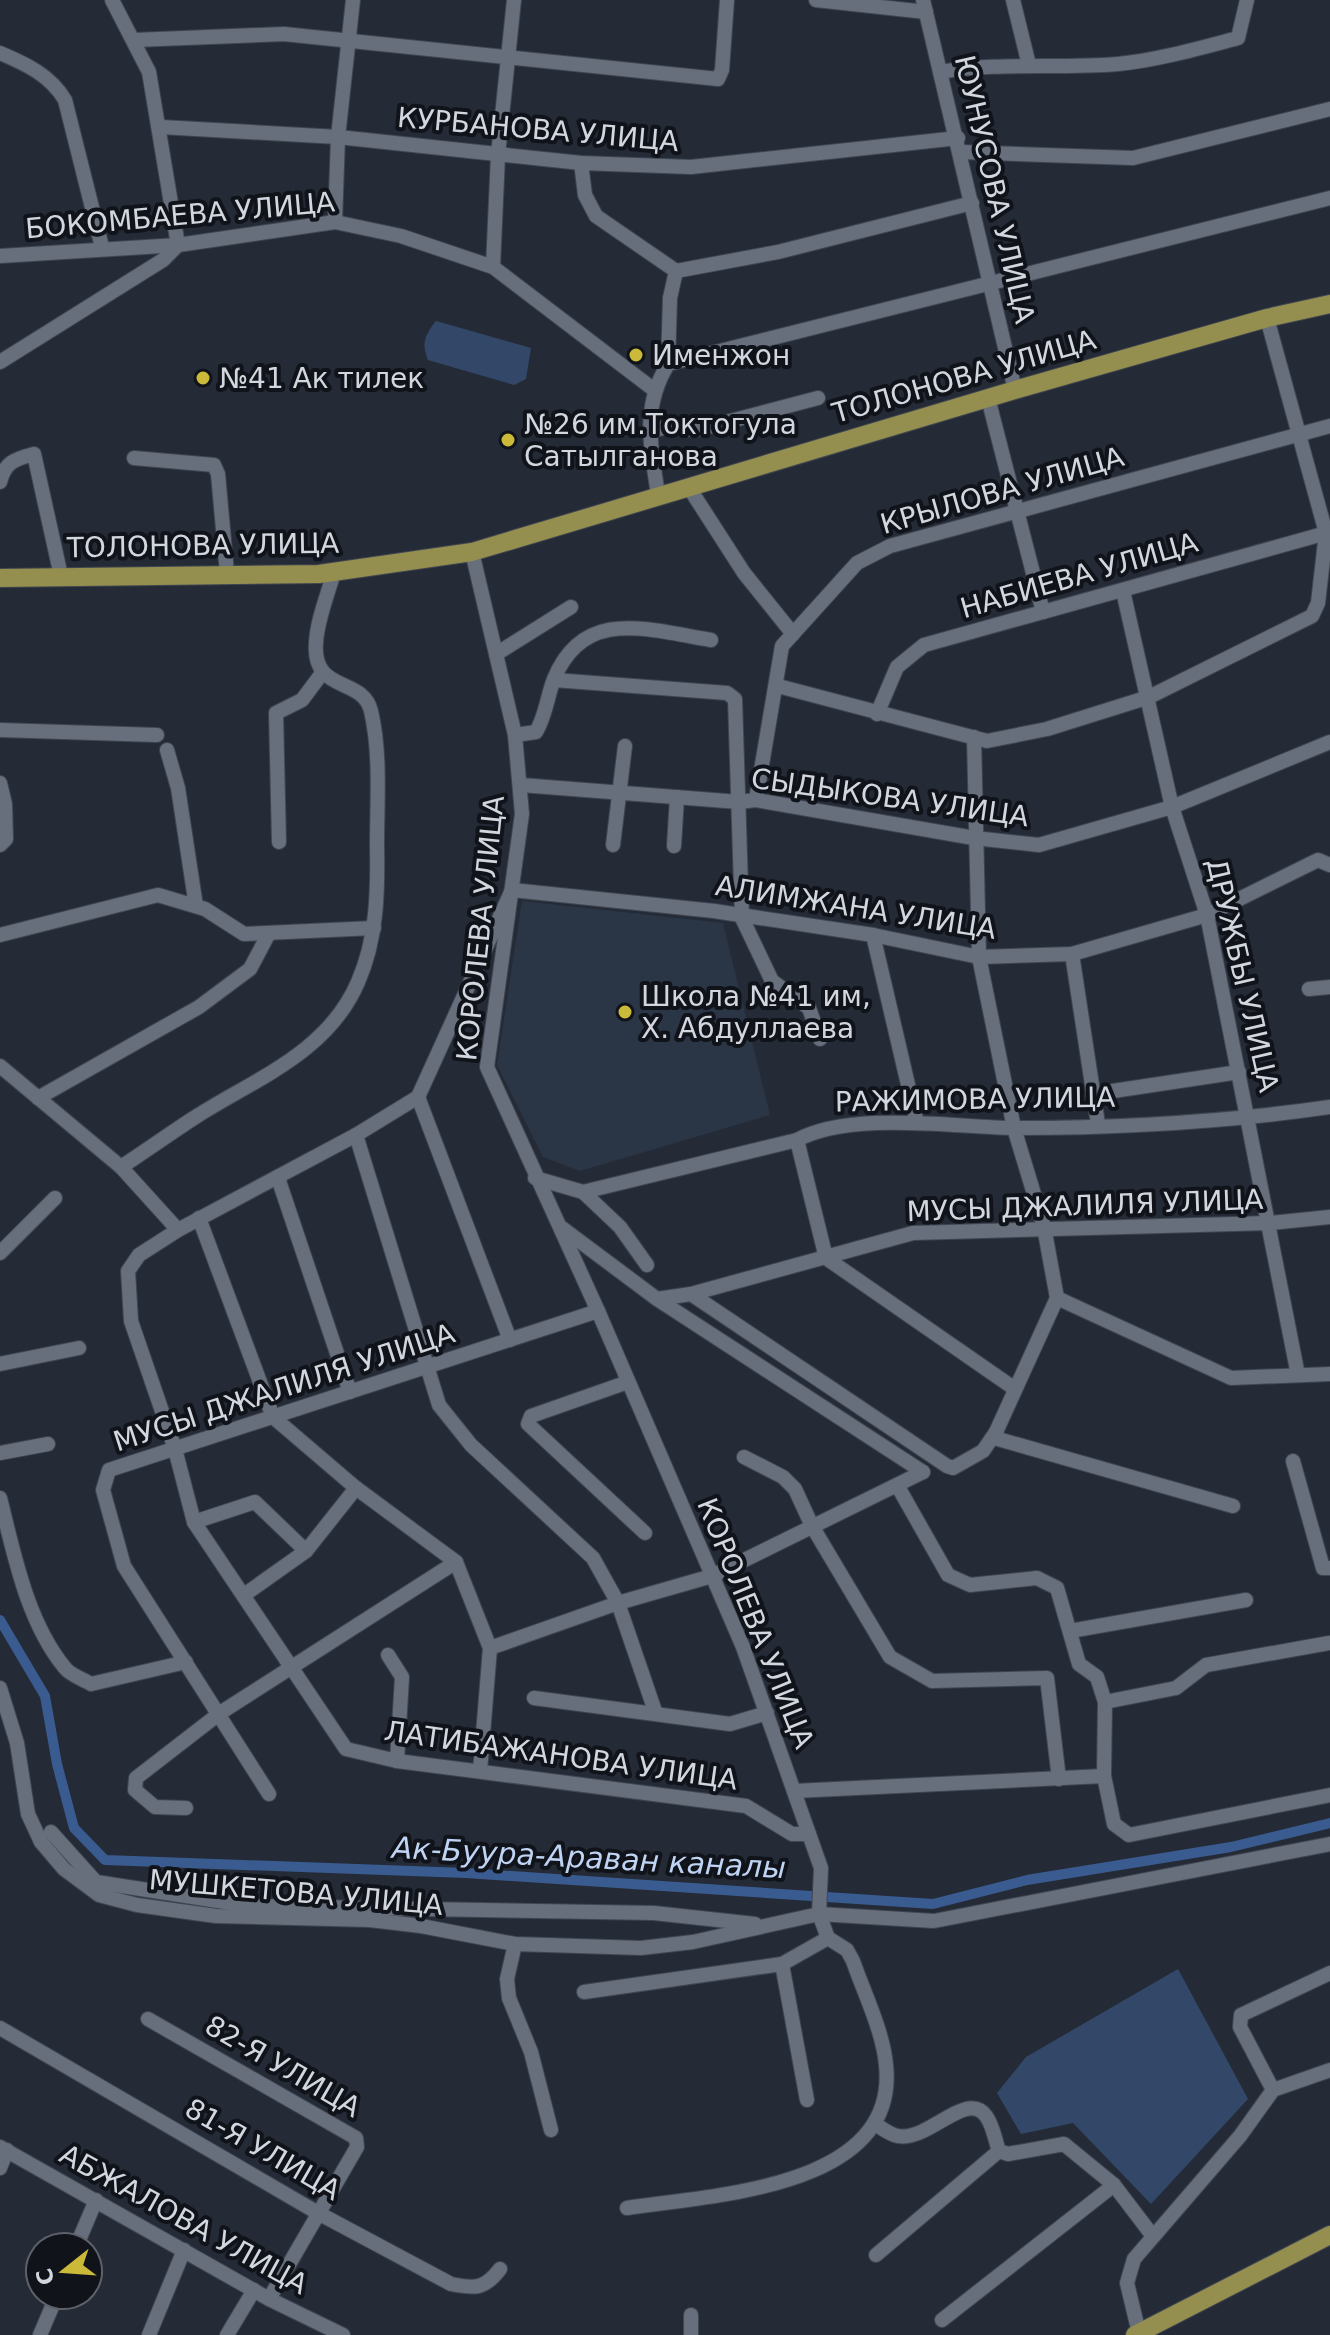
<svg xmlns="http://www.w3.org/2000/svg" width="1330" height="2335" viewBox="0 0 1330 2335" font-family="'DejaVu Sans',sans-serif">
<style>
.built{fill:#2a3545}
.green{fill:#334869}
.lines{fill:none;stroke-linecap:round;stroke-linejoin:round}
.canal{stroke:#3a5b90;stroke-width:10}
.minor-casing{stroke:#404650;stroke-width:16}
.major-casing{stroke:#404650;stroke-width:20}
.minor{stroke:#676f7d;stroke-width:14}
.major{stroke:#958f4f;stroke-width:18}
.poi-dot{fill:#cbba39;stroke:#101319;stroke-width:3}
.labels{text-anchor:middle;stroke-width:8;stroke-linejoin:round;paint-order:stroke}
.street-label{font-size:28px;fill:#d2d7df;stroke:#101319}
.poi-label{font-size:28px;fill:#d2d7df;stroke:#101319;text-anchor:start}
.water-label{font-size:30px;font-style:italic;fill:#bfd3f3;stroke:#101319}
</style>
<rect width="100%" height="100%" fill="#242b37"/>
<!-- built -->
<polygon class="built" points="522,901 723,923 770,1115 580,1171 543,1157 497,1065"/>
<!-- green -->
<g class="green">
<path d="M 436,321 L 531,348 L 526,379 L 514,385 L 428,360 C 421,343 425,335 436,321 Z"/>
<polygon points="1178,1969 1248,2099 1151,2204 1073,2123 1021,2134 997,2093 1026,2057"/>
</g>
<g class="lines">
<!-- canal -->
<polyline class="canal" points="0,1620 45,1696 57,1764 74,1828 105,1860 466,1873 933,1904 1027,1880 1231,1847 1330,1823"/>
<!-- minor casing -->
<g class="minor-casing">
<g id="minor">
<polyline points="816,0 926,12"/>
<polyline points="923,0 1015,390"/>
<polyline points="1013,0 1029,65"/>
<polyline points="134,40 284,34 718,79 722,70 727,0"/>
<path d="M 0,53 C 26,64 50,75 65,100 L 102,247"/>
<path d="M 940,72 C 999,62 1058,69 1118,64 C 1158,60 1200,48 1238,38 L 1247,0"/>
<polyline points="161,127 338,137 581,163 691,167 958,138"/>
<polyline points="962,152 1133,158 1330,109"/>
<polyline points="581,163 585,195 596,216 676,271 778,252 972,203"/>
<polyline points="335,222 338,137 353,0"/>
<polyline points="0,256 178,245 335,222 401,236 493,267 653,389"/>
<polyline points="493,267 498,155 514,0"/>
<polyline points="0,362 163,260 178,245 149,72 112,0"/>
<polyline points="668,364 670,298 676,271"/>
<polyline points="988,398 1043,612"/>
<polyline points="649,431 669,427 696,430 818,398"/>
<polyline points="134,458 214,465 218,474 227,573"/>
<path d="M 0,482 C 5,462 15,459 34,454 L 61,576"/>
<polyline points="688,486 744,573 793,634"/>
<path d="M 658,495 C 651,446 641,408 668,364 L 1330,198"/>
<path d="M 472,552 L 515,735 L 522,814 L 487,1067 L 598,1311 L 743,1647 L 821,1868 L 819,1914 L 828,1938 L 847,1950 L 853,1961 C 864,1993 883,2031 886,2065 C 899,2189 711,2195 627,2208"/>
<polyline points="1123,591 1172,807 1207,915 1298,1375"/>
<polyline points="496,654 571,607"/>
<polyline points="554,680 727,693 735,699 742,918 772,981 809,1008 820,1039"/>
<polyline points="778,686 987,741 1047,729 1149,697 1312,616 1318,603 1326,533 1267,318"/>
<polyline points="877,714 897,667 924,645 1330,532"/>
<polyline points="0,730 157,735"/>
<path d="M 515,735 L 536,732 C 546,715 547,697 554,679 C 584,606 649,630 711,640"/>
<polyline points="167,750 178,788 196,906"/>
<polyline points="0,783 5,804 6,839 0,845"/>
<polyline points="521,785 739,802 756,800 974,838 1039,845 1172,807 1330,742"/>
<polyline points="756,800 782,646 857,563 890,546 1330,426"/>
<polyline points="279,842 276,713 302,700 323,672"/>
<polyline points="613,845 625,746"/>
<polyline points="674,846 677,797"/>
<polyline points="0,935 158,895 205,909 244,934 374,928"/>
<polyline points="873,935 917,1123"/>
<polyline points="1072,954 1098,1124"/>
<polyline points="1309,989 1330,987"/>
<polyline points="0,1066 121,1167 178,1230"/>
<polyline points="1093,1094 1239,1072"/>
<polyline points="418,1097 510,1340"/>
<polyline points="38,1098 199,1007 250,969 268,935"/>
<polyline points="356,1135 439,1405 471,1445 593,1558 618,1603 656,1714"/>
<polyline points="797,1140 826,1258 1015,1389"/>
<path d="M 121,1167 C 147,1150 172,1132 197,1116 C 257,1078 328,1052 358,982 C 377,939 378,891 377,845 C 377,801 381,754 371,711 C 363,676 312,694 316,643 C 317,620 328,594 334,572"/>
<polyline points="278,1178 350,1392"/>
<path d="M 535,1178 L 583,1192 L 797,1140 C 852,1111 951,1127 1014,1128 C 1119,1128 1226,1122 1330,1107"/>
<polyline points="583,1192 620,1227 647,1265"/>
<polyline points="199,1218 273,1417 356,1488 456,1562 490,1648 480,1771"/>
<polyline points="562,1228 657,1299 923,1472"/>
<polyline points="0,1253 55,1198"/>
<polyline points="691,1294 947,1466 953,1468 983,1451 996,1432 1057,1298 1044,1227 1014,1128 979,957 974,737"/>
<polyline points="1057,1298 1231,1378 1330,1374"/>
<polyline points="657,1299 691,1294 913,1233 1270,1223 1330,1217"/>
<polyline points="0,1364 79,1348"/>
<polyline points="628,1382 531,1416 528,1424 645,1533"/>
<polyline points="996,1432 998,1439 1233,1506"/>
<polyline points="0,1453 48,1444"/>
<polyline points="744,1457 783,1477 795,1489 812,1526 890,1657 932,1681 1047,1678 1059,1779"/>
<polyline points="1293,1461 1323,1568 1330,1568"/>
<polyline points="897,1485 948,1575 970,1585 1037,1578 1057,1588 1079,1664 1097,1677 1105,1702 1104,1776 1114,1824 1129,1835 1330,1795"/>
<path d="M 0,1498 C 14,1554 27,1622 65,1668 C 70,1675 83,1679 91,1684 L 186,1662"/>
<polyline points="194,1522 255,1502 306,1551"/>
<polyline points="244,1595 306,1551 356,1488"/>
<polyline points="1070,1631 1246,1600"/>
<polyline points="490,1648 618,1603 712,1576 923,1472"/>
<polyline points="388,1655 402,1677 397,1761"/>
<polyline points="0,1688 17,1743 28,1814 41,1842 64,1869 99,1895 137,1905 216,1916 370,1920 421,1926 515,1944 641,1948 693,1942 819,1914 934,1921 1330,1844"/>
<polyline points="534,1698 730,1724 767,1713"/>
<polyline points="1105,1702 1176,1688 1206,1665 1329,1643"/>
<polyline points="794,1791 1104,1776"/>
<polyline points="269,1794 124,1566 103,1490 109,1470 598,1311"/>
<polyline points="186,1808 155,1807 135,1790 136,1778 220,1713 456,1562"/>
<polyline points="51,1832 96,1882 250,1906 654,1913 755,1924"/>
<polyline points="809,1834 792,1834 746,1806 397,1761 346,1749 194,1522 175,1449 131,1321 128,1271 139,1255 178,1230 356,1135 418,1097 512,890 714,911 873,935 979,957 1072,954 1207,915 1318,860 1330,865"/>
<polyline points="515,1944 507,1979 509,1998 531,2052 551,2130"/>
<polyline points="782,1964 807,2100"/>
<polyline points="584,1992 782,1964 828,1938"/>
<polyline points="148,2019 356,2138 357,2147 269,2299"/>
<path d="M 0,2028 L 318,2213 L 451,2284 C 475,2289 485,2289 500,2269"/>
<polyline points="1273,2090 1240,2027 1241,2015 1330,1973"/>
<path d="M 875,2124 C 882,2128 890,2135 898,2136 C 928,2142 967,2089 986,2116 C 993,2125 995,2140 999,2151 L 1008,2154 L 1064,2144 L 1114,2185 L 1152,2235"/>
<polyline points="0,2147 269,2299 343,2335"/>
<polyline points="0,2168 7,2150"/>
<polyline points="76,2247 96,2200"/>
<polyline points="876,2255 999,2151"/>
<polyline points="691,2315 691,2335"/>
<polyline points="942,2320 1114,2185"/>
<polyline points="1139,2333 1127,2283 1134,2259 1240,2136 1273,2090 1330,2070"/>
<polyline points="40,2335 57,2295"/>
<polyline points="149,2335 184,2250"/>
<polyline points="227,2335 254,2290"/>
</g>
</g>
<!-- major casing -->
<g class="major-casing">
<g id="major">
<polyline points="0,578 319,574 472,552 1015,390 1267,318 1330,304"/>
<polyline points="1135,2335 1330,2235"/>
</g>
</g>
<!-- minor -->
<use href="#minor" class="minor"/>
<!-- major -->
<use href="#major" class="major"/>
</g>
<!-- markers -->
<g class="poi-dot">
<circle cx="636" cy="355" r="8"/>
<circle cx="203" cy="378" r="8"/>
<circle cx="508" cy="440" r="8"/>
<circle cx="625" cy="1012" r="8"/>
</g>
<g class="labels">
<!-- street labels -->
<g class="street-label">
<text transform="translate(538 129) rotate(5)" y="10">КУРБАНОВА УЛИЦА</text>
<text transform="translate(995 189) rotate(77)" y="10">ЮУНУСОВА УЛИЦА</text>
<text transform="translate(180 215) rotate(-5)" y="10">БОКОМБАЕВА УЛИЦА</text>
<text transform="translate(964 376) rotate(-16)" y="10">ТОЛОНОВА УЛИЦА</text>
<text transform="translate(1002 490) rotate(-16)" y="10">КРЫЛОВА УЛИЦА</text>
<text transform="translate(203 545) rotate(-1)" y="10">ТОЛОНОВА УЛИЦА</text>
<text transform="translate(1079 575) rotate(-16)" y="10">НАБИЕВА УЛИЦА</text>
<text transform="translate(890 797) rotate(8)" y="10">СЫДЫКОВА УЛИЦА</text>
<text transform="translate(856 907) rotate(9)" y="10">АЛИМЖАНА УЛИЦА</text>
<text transform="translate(480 928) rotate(-84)" y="10">КОРОЛЕВА УЛИЦА</text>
<text transform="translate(1243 975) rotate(77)" y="10">ДРУЖБЫ УЛИЦА</text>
<text transform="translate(975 1099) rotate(-1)" y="10">РАЖИМОВА УЛИЦА</text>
<text transform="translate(1085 1205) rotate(-2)" y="10">МУСЫ ДЖАЛИЛЯ УЛИЦА</text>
<text transform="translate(284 1387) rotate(-18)" y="10">МУСЫ ДЖАЛИЛЯ УЛИЦА</text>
<text transform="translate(756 1623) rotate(68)" y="10">КОРОЛЕВА УЛИЦА</text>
<text transform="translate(561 1755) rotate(8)" y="10">ЛАТИБАЖАНОВА УЛИЦА</text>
<text transform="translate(296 1892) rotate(5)" y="10">МУШКЕТОВА УЛИЦА</text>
<text transform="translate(283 2066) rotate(30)" y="10">82-Я УЛИЦА</text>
<text transform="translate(263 2149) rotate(30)" y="10">81-Я УЛИЦА</text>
<text transform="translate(184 2219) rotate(29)" y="10">АБЖАЛОВА УЛИЦА</text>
</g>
<!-- poi labels -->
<g class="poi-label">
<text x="652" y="365">Именжон</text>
<text x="219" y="388">№41 Ак тилек</text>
<text x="524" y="434">№26 им.Токтогула<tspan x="524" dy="32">Сатылганова</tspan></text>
<text x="641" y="1006">Школа №41 им,<tspan x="641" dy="32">Х. Абдуллаева</tspan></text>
</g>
<!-- water labels -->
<g class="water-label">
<text transform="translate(589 1858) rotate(3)" y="10">Ак-Буура-Араван каналы</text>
</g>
</g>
<!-- north arrow -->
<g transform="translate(64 2271) rotate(253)"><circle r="38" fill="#101319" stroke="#5e6168" stroke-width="2"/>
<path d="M0-6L14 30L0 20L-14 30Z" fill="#cbba39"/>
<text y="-12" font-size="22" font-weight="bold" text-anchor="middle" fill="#d2d7df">С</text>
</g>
</svg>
